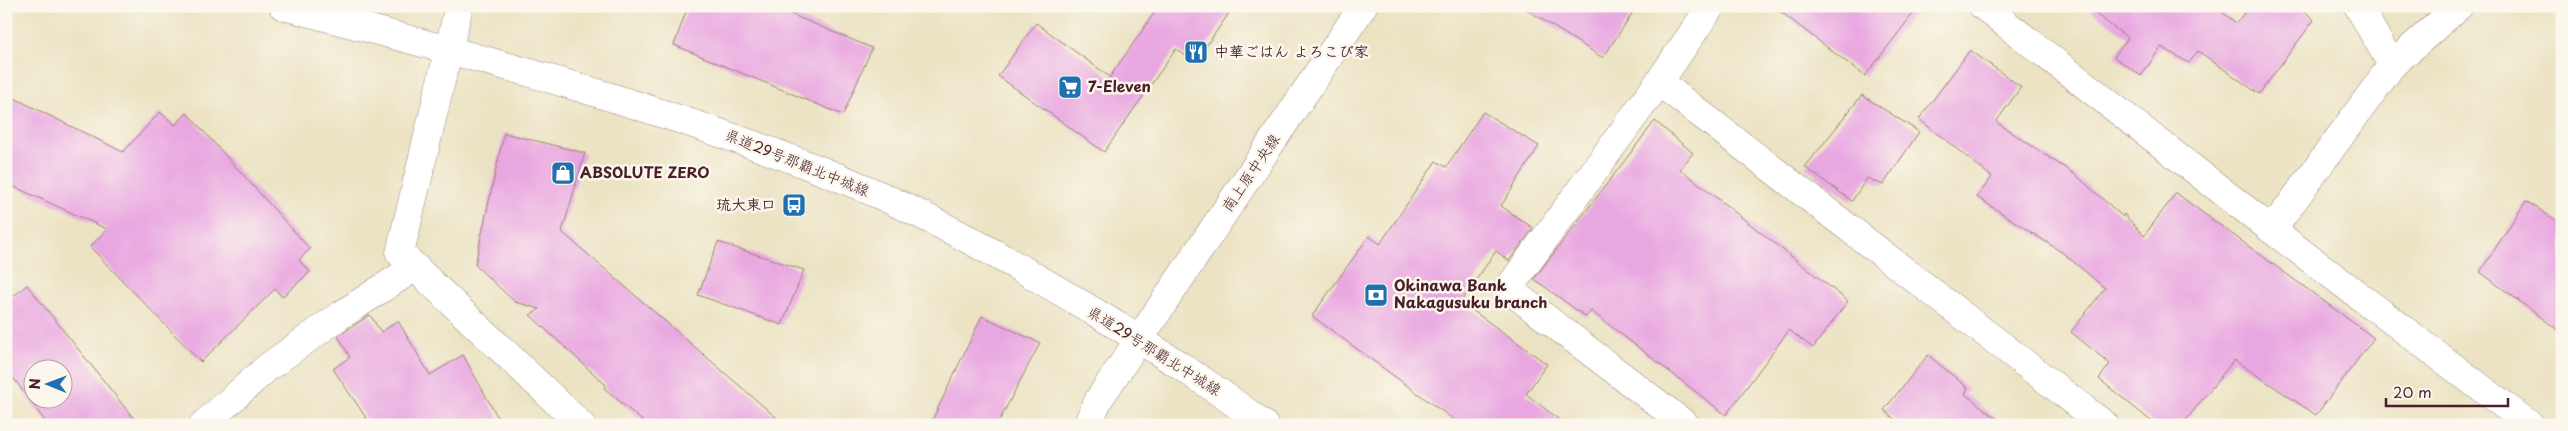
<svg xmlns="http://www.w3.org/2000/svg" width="2568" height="431" viewBox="0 0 2568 431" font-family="'Playpen Sans','Klee One',sans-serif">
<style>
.building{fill:#e9a7e1;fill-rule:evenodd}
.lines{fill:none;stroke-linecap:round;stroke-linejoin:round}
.street-casing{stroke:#9a8177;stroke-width:29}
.secondary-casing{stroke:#9a8177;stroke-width:29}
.primary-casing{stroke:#9a8177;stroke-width:29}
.street{stroke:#fff;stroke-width:28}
.secondary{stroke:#fff;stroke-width:28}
.primary{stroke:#fff;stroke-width:28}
.labels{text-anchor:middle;stroke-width:5;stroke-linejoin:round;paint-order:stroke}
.poi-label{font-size:15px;font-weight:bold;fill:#4a1f2b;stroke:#fbf7ec;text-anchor:start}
.street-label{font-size:15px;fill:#4a1f2b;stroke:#fbf7ec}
</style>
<rect width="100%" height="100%" fill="#fbf7ec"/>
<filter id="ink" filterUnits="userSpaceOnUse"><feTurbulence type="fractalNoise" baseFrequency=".02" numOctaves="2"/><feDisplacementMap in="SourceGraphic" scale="10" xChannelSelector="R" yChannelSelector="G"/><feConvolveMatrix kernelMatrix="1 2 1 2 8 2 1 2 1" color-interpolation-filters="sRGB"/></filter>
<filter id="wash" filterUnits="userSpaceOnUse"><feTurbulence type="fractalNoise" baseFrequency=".0096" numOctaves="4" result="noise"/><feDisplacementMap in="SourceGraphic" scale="20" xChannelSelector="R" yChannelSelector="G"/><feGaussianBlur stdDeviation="1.12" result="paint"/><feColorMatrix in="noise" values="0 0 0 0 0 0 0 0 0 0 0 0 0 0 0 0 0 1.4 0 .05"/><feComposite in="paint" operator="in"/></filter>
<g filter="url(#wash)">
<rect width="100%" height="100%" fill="#ebe3c3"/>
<g id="blocks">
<!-- building -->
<g class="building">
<polygon points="688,6 791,6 788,13 872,48 843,115 674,45"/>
<polygon points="1159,6 1234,6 1195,62 1176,49 1104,152 998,76 1036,23 1110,77"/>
<polygon points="1521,6 1637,6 1603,58"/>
<polygon points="1773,6 1919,6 1865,76"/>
<polygon points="2085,6 2214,6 2236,23 2250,6 2299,6 2314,20 2259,94 2198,51 2189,63 2161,47 2141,76 2114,57 2128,38"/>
<polygon points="1970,50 2021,87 1996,122 2077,176 2123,217 2124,214 2144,236 2176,193 2374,338 2316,415 2234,360 2182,425 2156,425 2099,379 2110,364 2071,332 2105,288 2063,253 1977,197 1992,177 1919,119"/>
<polygon points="6,94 123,152 160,112 175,125 187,113 310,249 299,260 310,272 282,297 275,289 201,362 90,247 107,229 6,183"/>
<polygon points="1862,95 1919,132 1883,185 1867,178 1852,201 1805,167"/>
<polygon points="1483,112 1539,146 1501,206 1533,228 1509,261 1496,251 1461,302 1547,364 1526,394 1566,425 1461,425 1312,316 1369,236 1380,244 1436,161 1446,167"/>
<polygon points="1655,121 1693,153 1680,169 1848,301 1813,348 1789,330 1726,415 1591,311 1586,317 1534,279"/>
<polygon points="504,133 585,153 562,232 785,425 647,425 604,388 606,385 530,315 540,309 515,302 475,265"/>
<polygon points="2526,201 2562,224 2562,333 2480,272"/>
<polygon points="718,242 804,270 782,325 698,295"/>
<path d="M 27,285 L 139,425 L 48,425 L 6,368 L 6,302 ZM 32,368 L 62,368 L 62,398 L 32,398 Z"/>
<polygon points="370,315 381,332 398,321 430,375 463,355 502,425 371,425 333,369 350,357 338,336"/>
<polygon points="982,316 1040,343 997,425 930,425"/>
<polygon points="1928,355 1968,388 1965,394 2005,425 1901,425 1884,410"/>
</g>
</g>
</g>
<g filter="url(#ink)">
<use href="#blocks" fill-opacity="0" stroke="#9a8177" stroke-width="1"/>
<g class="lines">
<!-- street casing -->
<g class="street-casing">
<g id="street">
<polyline points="459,6 400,253 581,425"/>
<polyline points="1711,6 1659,82 2105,425"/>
<polyline points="1983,6 2272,230 2530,425"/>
<polyline points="2392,65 2459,6"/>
<polyline points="1659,82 1508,289 1686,425"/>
<polyline points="2272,230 2392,65 2358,6"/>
<polyline points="203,425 268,367 338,317 415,267"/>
</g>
</g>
<!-- secondary casing -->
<g class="secondary-casing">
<polyline id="secondary" points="1087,425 1099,399 1363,6"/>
</g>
<!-- primary casing -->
<g class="primary-casing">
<path id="primary" d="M 283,6 C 471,55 659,105 840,178 C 930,215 1015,264 1098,314 C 1155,349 1211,384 1264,425"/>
</g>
<!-- street -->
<use href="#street" class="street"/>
<!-- secondary -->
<use href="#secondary" class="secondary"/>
<!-- primary -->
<use href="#primary" class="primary"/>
</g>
</g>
<!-- icons -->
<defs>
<g id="restaurant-square" transform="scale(1.25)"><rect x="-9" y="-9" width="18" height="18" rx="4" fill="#1f6fb2" stroke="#fbf7ec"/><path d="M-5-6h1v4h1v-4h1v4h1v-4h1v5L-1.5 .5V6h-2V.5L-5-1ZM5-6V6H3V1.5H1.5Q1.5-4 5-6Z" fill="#fff"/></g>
<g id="supermarket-square" transform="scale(1.25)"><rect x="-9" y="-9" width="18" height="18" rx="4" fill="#1f6fb2" stroke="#fbf7ec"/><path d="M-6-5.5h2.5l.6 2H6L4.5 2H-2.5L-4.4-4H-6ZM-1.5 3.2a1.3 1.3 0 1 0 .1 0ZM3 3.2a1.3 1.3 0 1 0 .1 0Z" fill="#fff"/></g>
<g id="shop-square" transform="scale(1.25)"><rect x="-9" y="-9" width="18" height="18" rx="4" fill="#1f6fb2" stroke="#fbf7ec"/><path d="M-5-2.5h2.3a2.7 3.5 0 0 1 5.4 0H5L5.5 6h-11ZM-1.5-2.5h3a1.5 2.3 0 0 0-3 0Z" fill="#fff"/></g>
<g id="bus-square" transform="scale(1.25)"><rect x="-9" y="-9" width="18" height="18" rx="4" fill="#1f6fb2" stroke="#fbf7ec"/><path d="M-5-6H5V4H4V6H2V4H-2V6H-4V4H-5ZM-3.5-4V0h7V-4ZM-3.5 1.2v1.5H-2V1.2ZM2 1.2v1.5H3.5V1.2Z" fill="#fff"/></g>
<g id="bank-square" transform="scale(1.25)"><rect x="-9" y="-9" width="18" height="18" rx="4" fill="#1f6fb2" stroke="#fbf7ec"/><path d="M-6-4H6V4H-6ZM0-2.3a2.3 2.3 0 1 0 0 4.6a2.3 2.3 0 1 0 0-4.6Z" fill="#fff"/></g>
</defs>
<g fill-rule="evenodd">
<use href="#restaurant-square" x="1196" y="52"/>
<use href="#supermarket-square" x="1070" y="87"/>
<use href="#shop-square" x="563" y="173"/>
<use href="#bus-square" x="794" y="205"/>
<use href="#bank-square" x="1376" y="295"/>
</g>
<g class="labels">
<!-- poi labels -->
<g class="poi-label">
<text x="1214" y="57">中華ごはん よろこび家</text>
<text x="1088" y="92">7-Eleven</text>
<text x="580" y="178">ABSOLUTE ZERO</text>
<text x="776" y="210" text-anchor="end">琉大東口</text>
<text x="1394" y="291">Okinawa Bank<tspan x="1394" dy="17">Nakagusuku branch</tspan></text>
</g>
<!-- street labels -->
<g class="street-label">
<text transform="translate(797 163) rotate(22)" y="5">県道29号那覇北中城線</text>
<text transform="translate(1251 173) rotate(-56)" y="5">南上原中央線</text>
<text transform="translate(1154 351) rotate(32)" y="5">県道29号那覇北中城線</text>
</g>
</g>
<!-- margin -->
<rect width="2568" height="431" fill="none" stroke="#fbf7ec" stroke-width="25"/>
<!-- north arrow -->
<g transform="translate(48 384) rotate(271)"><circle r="24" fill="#fbf7ec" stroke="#b4a19f"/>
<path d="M0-4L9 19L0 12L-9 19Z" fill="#1f6fb2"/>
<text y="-8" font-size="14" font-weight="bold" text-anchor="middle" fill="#4a1f2b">N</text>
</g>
<!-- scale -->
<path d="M2386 398v8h122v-8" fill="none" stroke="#4a1f2b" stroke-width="2.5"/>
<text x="2393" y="398" font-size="15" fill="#4a1f2b" stroke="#fbf7ec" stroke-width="4" paint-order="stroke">20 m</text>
</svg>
